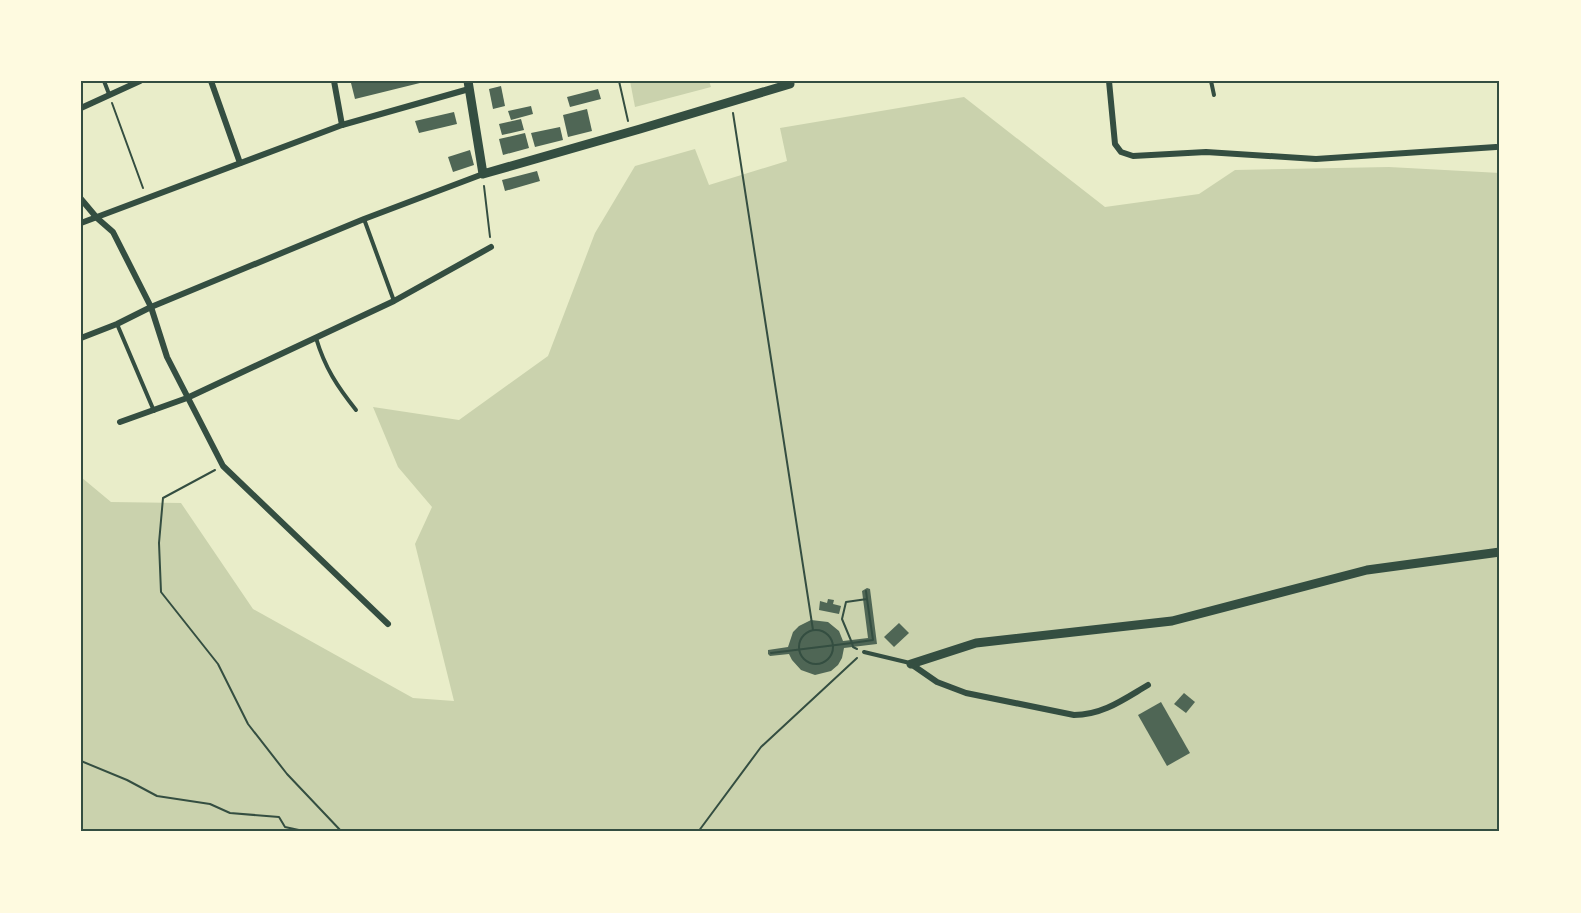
<svg xmlns="http://www.w3.org/2000/svg" width="1581" height="913" viewBox="0 0 1581 913" font-family="'DejaVu Sans',sans-serif">
<style>
.green{fill:#cad2ad}
.building{fill:#4f6655}
.lines{fill:none;stroke-linecap:round;stroke-linejoin:round}
.path{stroke:#344e41;stroke-width:2}
.service{stroke:#344e41;stroke-width:4}
.minor{stroke:#344e41;stroke-width:6}
.tertiary{stroke:#344e41;stroke-width:9}
.neatline{fill:none;stroke:#344e41;stroke-width:2}
</style>
<rect width="100%" height="100%" fill="#e9edc9"/>
<!-- green -->
<g class="green">
<polygon points="630,81 709,81 711,87 635,107"/>
<polygon points="964,97 1105,207 1199,194 1235,170 1389,167 1500,173 1500,832 81,832 81,477 111,502 181,503 253,609 413,698 454,701 415,544 432,507 398,467 373,407 459,420 548,356 595,233 635,166 695,149 709,185 787,161 780,128"/>
</g>
<!-- building -->
<g class="building">
<polygon points="358,81 424,81 424,82 355,99 351,83"/>
<polygon points="501,86 505,106 493,109 489,89"/>
<polygon points="598,89 601,99 570,107 567,97"/>
<polygon points="531,106 533,114 511,120 508,111"/>
<polygon points="587,109 592,131 568,137 563,115"/>
<polygon points="454,112 457,124 419,133 415,121"/>
<polygon points="521,119 524,130 502,135 499,124"/>
<polygon points="560,127 563,140 535,147 531,133"/>
<polygon points="525,133 529,148 503,155 499,139"/>
<polygon points="470,150 474,165 453,172 448,157"/>
<polygon points="537,171 540,181 505,191 502,180"/>
<polygon points="867,588 870,589 877,644 844,648 842,658 838,665 831,671 815,675 801,670 792,660 789,654 770,656 768,654 768,650 788,647 793,632 799,626 811,620 828,622 839,631 843,641 868,638 862,591"/>
<polygon points="828,599 834,600 833,604 841,606 839,614 819,610 820,601 827,603"/>
<polygon points="899,623 909,633 894,647 884,637"/>
<polygon points="1184,693 1195,702 1186,713 1174,704"/>
<polygon points="1161,702 1190,753 1167,766 1138,715"/>
</g>
<g class="lines">
<!-- path -->
<g class="path">
<polyline points="619,81 628,121"/>
<polyline points="112,103 143,188"/>
<polyline points="733,113 813,630"/>
<polyline points="484,186 490,237"/>
<polyline points="215,470 163,498 159,543 161,592 218,664 248,724 287,774 342,832"/>
<polyline points="866,591 867,599 846,602 842,619 852,643 873,640 867,599"/>
<circle cx="816" cy="647" r="17"/>
<polyline points="771,653 852,643 853,647 857,649"/>
<polyline points="81,761 127,780 157,796 210,804 230,813 279,817 285,827 308,832"/>
<polyline points="698,832 761,747 857,658"/>
</g>
<!-- service -->
<g class="service">
<polyline points="104,81 109,94"/>
<polyline points="1211,81 1214,95"/>
<polyline points="364,219 394,301"/>
<polyline points="117,324 154,411"/>
<path d="M 316,338 C 325,368 337,386 356,410"/>
<polyline points="864,652 910,663"/>
</g>
<!-- minor -->
<g class="minor">
<polyline points="211,81 240,163"/>
<polyline points="334,81 342,125"/>
<polyline points="1109,81 1115,144 1121,152 1133,156 1206,152 1316,159 1496,147"/>
<polyline points="81,108 140,81"/>
<polyline points="81,199 97,218 113,232 151,307 167,357 223,466 388,624"/>
<polyline points="81,223 342,125 469,89"/>
<polyline points="81,338 117,324 151,307 364,219 483,174"/>
<polyline points="120,422 187,398 394,301 491,247"/>
<path d="M 911,664 L 937,682 L 966,693 L 1074,715 C 1103,715 1124,699 1148,685"/>
</g>
<!-- tertiary -->
<g class="tertiary">
<polyline points="468,81 483,174 640,129 790,84 789,81"/>
<polyline points="911,664 976,643 1172,621 1367,570 1500,552"/>
</g>
</g>
<!-- border -->
<rect width="1581" height="913" fill="none" stroke="#fefae0" stroke-width="165"/>
<rect x="82" y="82" width="1416" height="748" class="neatline"/>
</svg>
